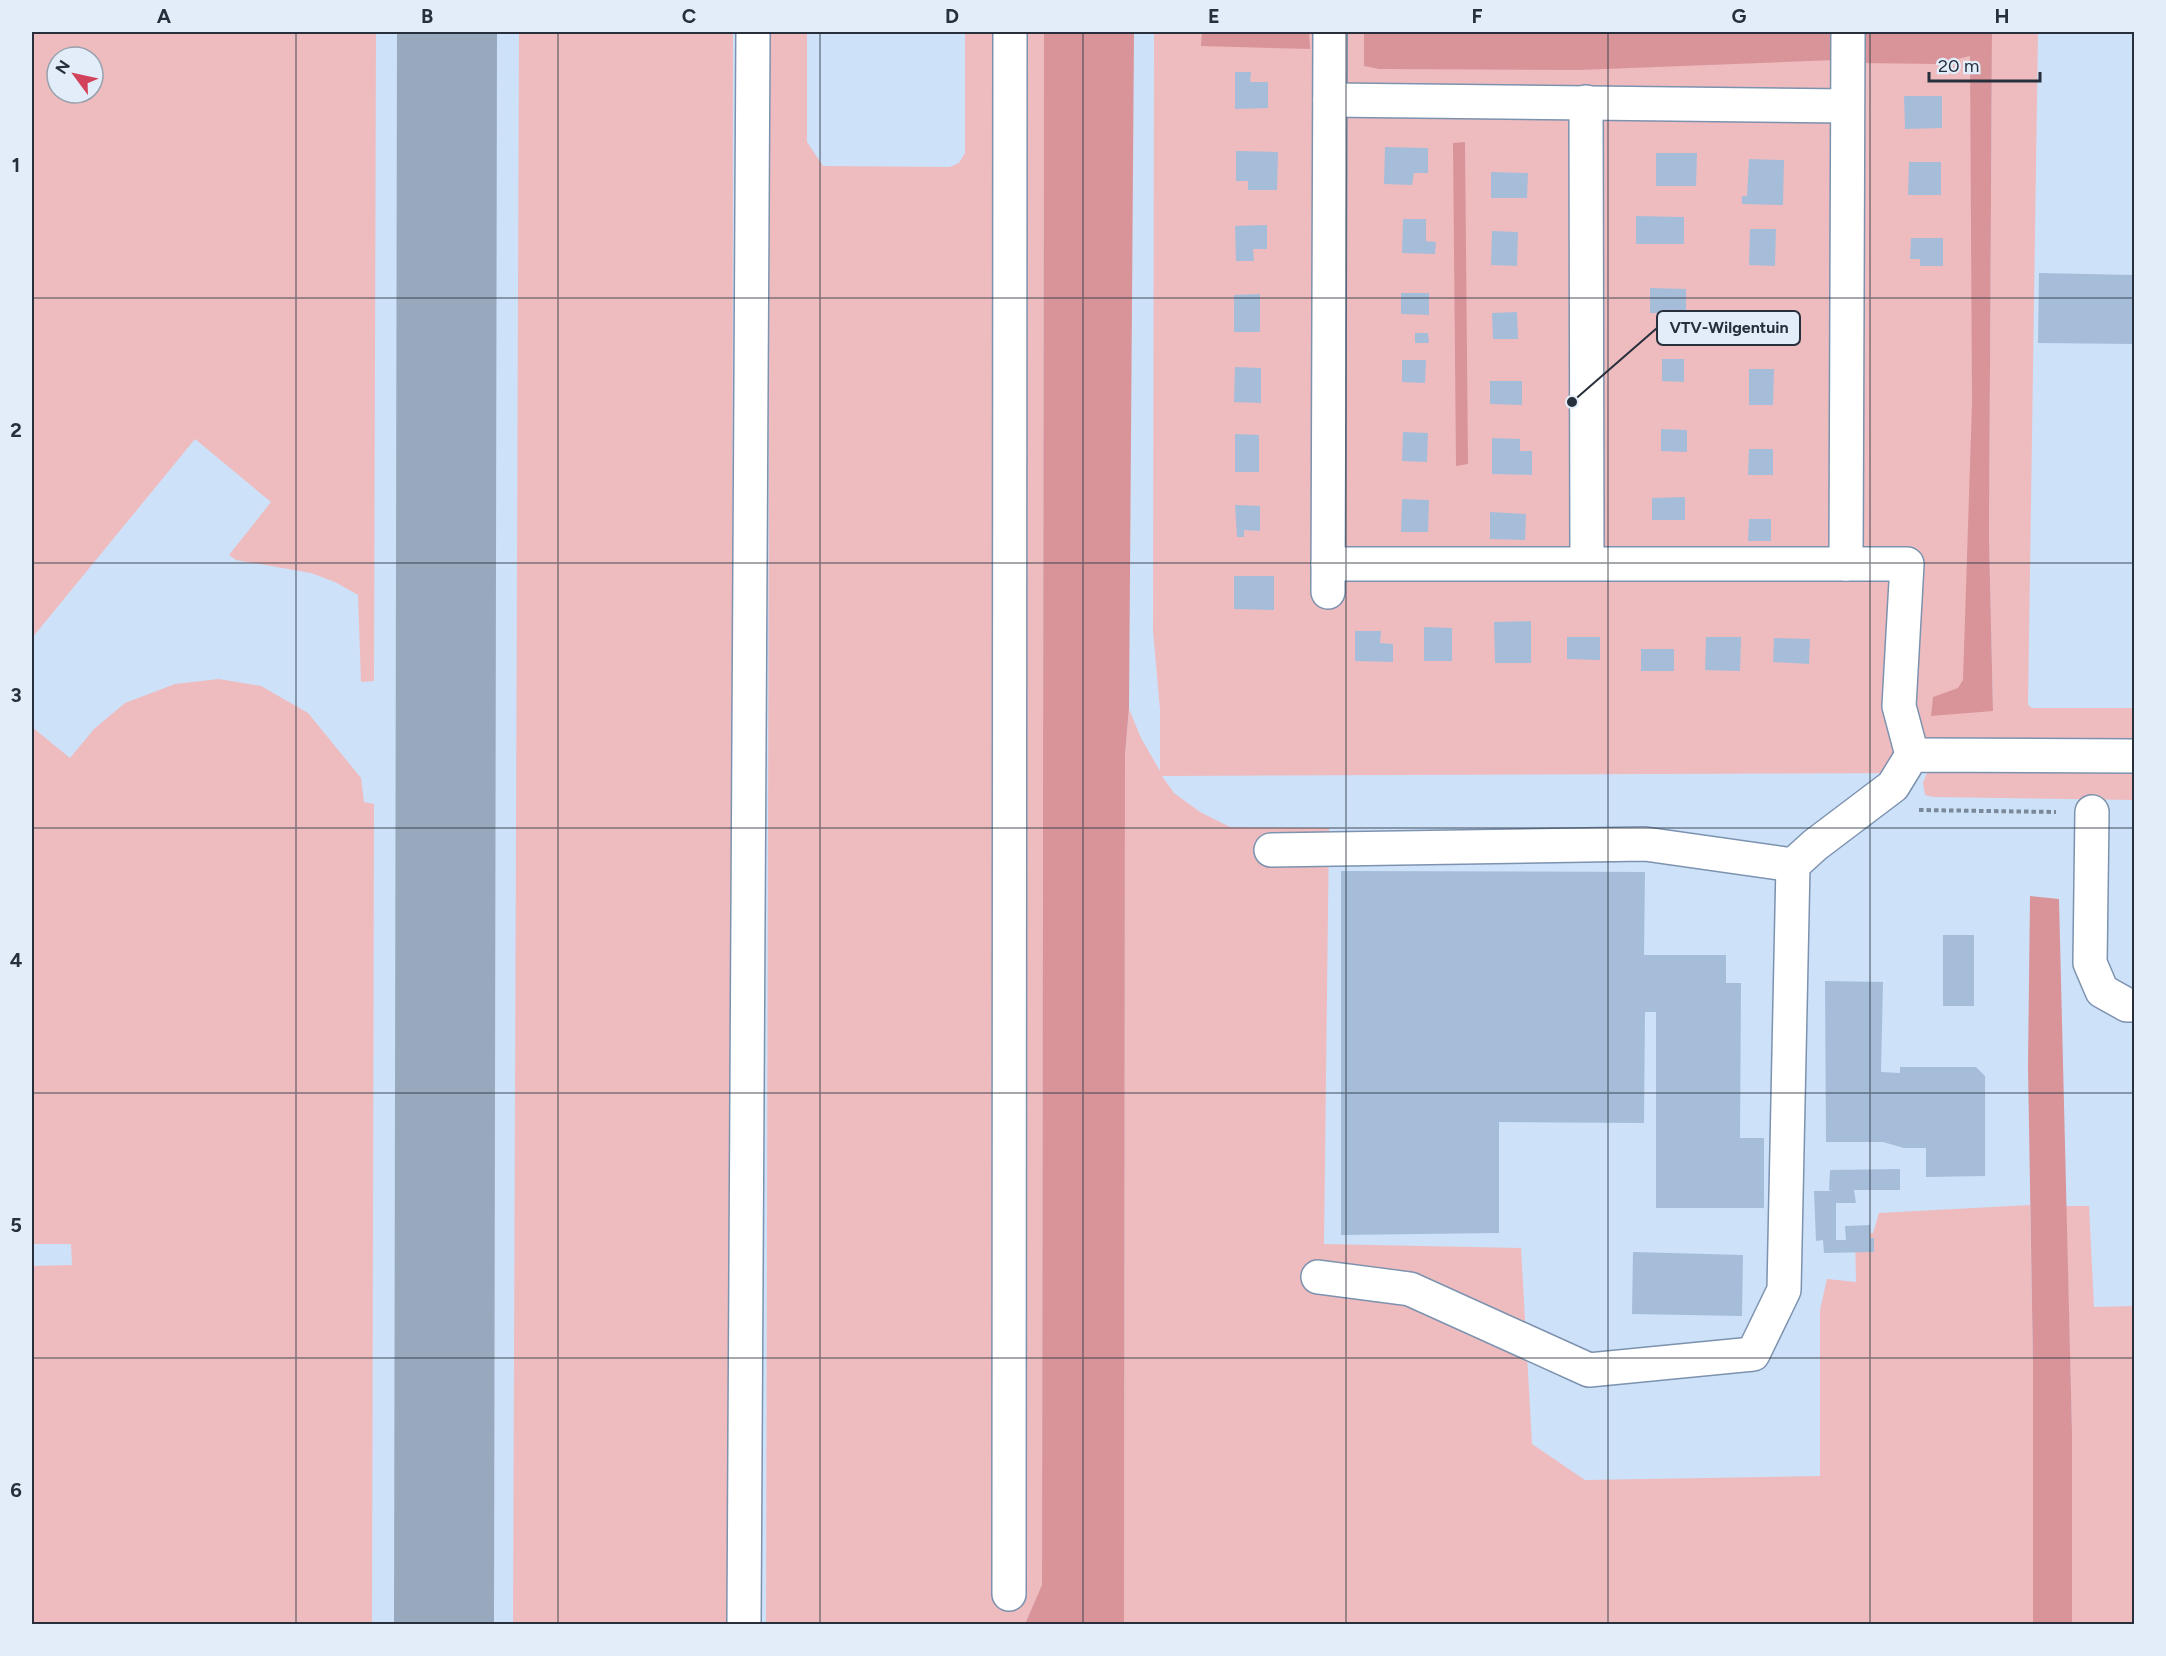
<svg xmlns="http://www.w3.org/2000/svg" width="2166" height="1656" viewBox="0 0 2166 1656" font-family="Figtree,sans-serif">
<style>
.green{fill:#eebcbf;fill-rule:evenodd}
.water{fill:#d99499}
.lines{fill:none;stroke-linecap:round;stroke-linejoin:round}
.taxiway{stroke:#98a9bd;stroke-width:100}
.building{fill:#a6bdda}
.minor-casing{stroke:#7c92ae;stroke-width:36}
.path{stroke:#7a889a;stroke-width:4;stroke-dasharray:4.5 3;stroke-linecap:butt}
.minor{stroke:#fff;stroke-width:33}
.grid{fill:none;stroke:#262f3b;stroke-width:1.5;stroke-opacity:0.55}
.leader{fill:none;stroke:#262f3b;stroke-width:2}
.callout-dot{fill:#262f3b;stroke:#e3edf9;stroke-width:2}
.callout{fill:#e3edf9;stroke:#262f3b;stroke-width:2}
.callout-label{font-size:16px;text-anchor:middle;font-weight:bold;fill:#262f3b}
.neatline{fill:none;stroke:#262f3b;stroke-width:2}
.grid-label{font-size:20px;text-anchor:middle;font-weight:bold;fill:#262f3b}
</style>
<rect width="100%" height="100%" fill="#cde1f9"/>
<!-- green -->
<g class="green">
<path d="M 32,32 L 376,32 L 374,681 L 361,682 L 358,595 L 335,582 L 311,573 L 236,560 L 229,555 L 271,502 L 195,439 L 32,638 ZM 57,57 L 93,57 L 93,93 L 57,93 Z"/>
<polygon points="519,32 733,32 731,1624 513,1624"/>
<polygon points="770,32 807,32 807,142 823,166 950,167 959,163 965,153 965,32 1044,32 1042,1586 1025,1624 766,1624"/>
<polygon points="1154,32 1984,32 1985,711 1993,711 1989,537 1992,32 2038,32 2028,705 2032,708 2134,708 2134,738 1985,738 1985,767 2134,768 2134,800 1933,797 1925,795 1923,783 1927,773 1162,776 1174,793 1200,812 1230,827 1329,828 1324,1244 1521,1248 1532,1444 1585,1480 1820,1476 1820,1310 1827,1279 1856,1282 1855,1233 1873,1233 1879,1213 2030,1205 2033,1366 2033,1624 1124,1624 1125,755 1129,709 1141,738 1160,771 1160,709 1153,631"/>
<polygon points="219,679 261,686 308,713 361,778 364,802 374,804 372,1624 32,1624 32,1266 72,1265 71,1244 32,1244 32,727 70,758 94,729 125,703 175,684"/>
<polygon points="2066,1206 2089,1206 2094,1307 2134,1306 2134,1624 2072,1624 2072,1432"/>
</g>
<!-- water -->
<g class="water">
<polygon points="1044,32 1134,32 1129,708 1125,755 1124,1624 1025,1624 1042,1585"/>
<polygon points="1202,32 1309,32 1310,49 1201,46"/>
<polygon points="1364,32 1992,32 1989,537 1993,711 1931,716 1933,697 1958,688 1963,680 1972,403 1970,56 1937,64 1859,63 1835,60 1579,70 1379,69 1364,66"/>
<polygon points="1465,142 1468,464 1456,466 1453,143"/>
<polygon points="2030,896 2059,899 2072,1432 2072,1624 2033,1624 2033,1366 2028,1066"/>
</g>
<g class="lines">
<!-- taxiway -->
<polyline class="taxiway" points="444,1624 447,32"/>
</g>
<!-- building -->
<g class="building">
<polygon points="1235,72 1251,72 1250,82 1268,82 1268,108 1235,109"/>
<polygon points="1904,96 1942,96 1942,128 1905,129"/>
<polygon points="1385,147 1428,148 1428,173 1414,173 1412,185 1384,184"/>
<polygon points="1236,151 1278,152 1277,190 1248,190 1248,181 1236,181"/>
<polygon points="1656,153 1697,153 1696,186 1656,186"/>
<polygon points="1749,159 1784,160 1783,205 1742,204 1742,196 1747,196"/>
<polygon points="1909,162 1941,162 1941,195 1908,195"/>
<polygon points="1491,172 1528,173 1527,198 1491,198"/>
<polygon points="1636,216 1684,217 1684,244 1636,244"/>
<polygon points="1403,219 1426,219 1426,241 1436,242 1435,254 1402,253"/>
<polygon points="1267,225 1267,249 1253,249 1254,261 1236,261 1235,226"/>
<polygon points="1750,229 1776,229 1775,266 1749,265"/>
<polygon points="1492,231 1518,232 1517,266 1491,265"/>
<polygon points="1911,238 1943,238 1943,266 1920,266 1920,259 1910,259"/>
<polygon points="2039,273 2134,275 2134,344 2038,343"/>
<polygon points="1650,288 1686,289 1686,314 1675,313 1675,319 1664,319 1664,313 1650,313"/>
<polygon points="1401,293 1429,293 1429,315 1401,314"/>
<polygon points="1260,294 1260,332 1234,332 1234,295"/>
<polygon points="1517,312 1518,339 1493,339 1492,313"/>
<polygon points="1415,333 1428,333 1429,343 1415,343"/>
<polygon points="1662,359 1684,359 1684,382 1662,381"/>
<polygon points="1402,360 1426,360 1425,383 1402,382"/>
<polygon points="1235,367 1261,368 1261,403 1234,402"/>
<polygon points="1749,369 1774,369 1773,405 1749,405"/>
<polygon points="1490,381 1522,381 1522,405 1490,404"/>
<polygon points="1661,429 1687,430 1687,452 1661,451"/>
<polygon points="1403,432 1428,433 1427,462 1402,461"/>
<polygon points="1235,434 1259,435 1259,472 1235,472"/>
<polygon points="1492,438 1520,439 1520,451 1532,451 1532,475 1492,474"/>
<polygon points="1749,449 1773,449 1773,475 1748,475"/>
<polygon points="1685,497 1685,520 1652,520 1652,498"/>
<polygon points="1402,499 1429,500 1428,532 1401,532"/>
<polygon points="1235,505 1260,506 1260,531 1244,530 1244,537 1237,537"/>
<polygon points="1490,512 1526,514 1525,540 1490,539"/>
<polygon points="1749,519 1771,519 1771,541 1748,541"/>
<polygon points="1234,576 1274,576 1274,610 1234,609"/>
<polygon points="1531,621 1531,663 1495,663 1494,622"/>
<polygon points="1424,627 1452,628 1452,661 1424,661"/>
<polygon points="1355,631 1381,631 1380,643 1393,644 1393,662 1355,661"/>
<polygon points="1567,637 1600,637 1600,660 1567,659"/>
<polygon points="1706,637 1741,637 1740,671 1705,670"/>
<polygon points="1774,638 1810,639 1809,664 1773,662"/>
<rect x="1641" y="649" width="33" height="22"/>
<polygon points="1341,871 1645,872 1644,955 1726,955 1726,983 1741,983 1740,1138 1764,1138 1764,1208 1656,1208 1656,1012 1645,1012 1644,1123 1499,1122 1499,1233 1341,1235"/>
<rect x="1943" y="935" width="31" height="71"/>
<polygon points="1825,981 1883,982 1881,1072 1900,1073 1900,1067 1976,1067 1985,1076 1985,1176 1926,1177 1926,1148 1904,1148 1883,1142 1826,1142"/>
<polygon points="1900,1169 1900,1190 1854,1190 1856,1203 1836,1203 1836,1240 1846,1240 1845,1226 1870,1225 1870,1238 1874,1238 1874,1252 1824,1253 1823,1240 1816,1241 1814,1191 1832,1191 1829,1190 1830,1170"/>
<polygon points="1633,1252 1743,1255 1742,1316 1632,1314"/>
</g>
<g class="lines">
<!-- minor casing -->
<g class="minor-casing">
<g id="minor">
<polyline points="1330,100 1847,106"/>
<polyline points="1586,102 1587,563"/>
<polyline points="1328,564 1907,564 1899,706 1912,755"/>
<polyline points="1846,564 1848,32"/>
<polyline points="1328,592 1330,32"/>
<polyline points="2092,812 2090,963 2102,991 2127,1005 2134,1005"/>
<polyline points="1271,850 1645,844 1793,865"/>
<polyline points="1318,1277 1410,1289 1589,1370 1753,1354 1784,1290 1793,865 1815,845 1893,786 1912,755 2134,756"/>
<polyline points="1009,1594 1010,32"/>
<polyline points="744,1624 753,32"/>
</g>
</g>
<!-- path -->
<polyline class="path" points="1919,810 2056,812"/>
<!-- minor -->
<use href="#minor" class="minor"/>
</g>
<!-- grid -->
<path class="grid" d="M 296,32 L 296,1624M 558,32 L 558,1624M 820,32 L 820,1624M 1083,32 L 1083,1624M 1346,32 L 1346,1624M 1608,32 L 1608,1624M 1870,32 L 1870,1624M 32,298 L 2134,298M 32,563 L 2134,563M 32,828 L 2134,828M 32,1093 L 2134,1093M 32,1358 L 2134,1358"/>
<!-- callouts -->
<path class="leader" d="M1572 402L1657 328"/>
<circle class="callout-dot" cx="1572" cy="402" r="6"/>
<rect class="callout" x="1657" y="311" width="143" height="34" rx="6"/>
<g class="callout-label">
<text x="1729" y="333">VTV-Wilgentuin</text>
</g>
<!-- border -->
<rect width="2166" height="1656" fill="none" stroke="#e3edf9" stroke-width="66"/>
<!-- north arrow -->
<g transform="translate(75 75) rotate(303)"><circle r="28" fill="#e3edf9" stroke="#97a1ad" stroke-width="1.5"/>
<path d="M0-4.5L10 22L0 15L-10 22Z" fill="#d2425b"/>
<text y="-9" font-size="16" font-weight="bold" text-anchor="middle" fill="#262f3b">N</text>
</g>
<!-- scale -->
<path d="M1929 72v9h111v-9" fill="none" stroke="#262f3b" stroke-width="3"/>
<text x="1938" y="72" font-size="18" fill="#262f3b" stroke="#e3edf9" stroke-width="4.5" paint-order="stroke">20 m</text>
<rect x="33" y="33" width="2100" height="1590" class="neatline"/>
<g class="grid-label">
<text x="164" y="23">A</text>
<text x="427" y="23">B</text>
<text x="689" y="23">C</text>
<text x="952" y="23">D</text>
<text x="1214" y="23">E</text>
<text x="1477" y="23">F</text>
<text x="1739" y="23">G</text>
<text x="2002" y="23">H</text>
<text x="16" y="172">1</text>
<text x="16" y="437">2</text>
<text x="16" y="702">3</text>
<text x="16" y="967">4</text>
<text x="16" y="1232">5</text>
<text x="16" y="1497">6</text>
</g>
</svg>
